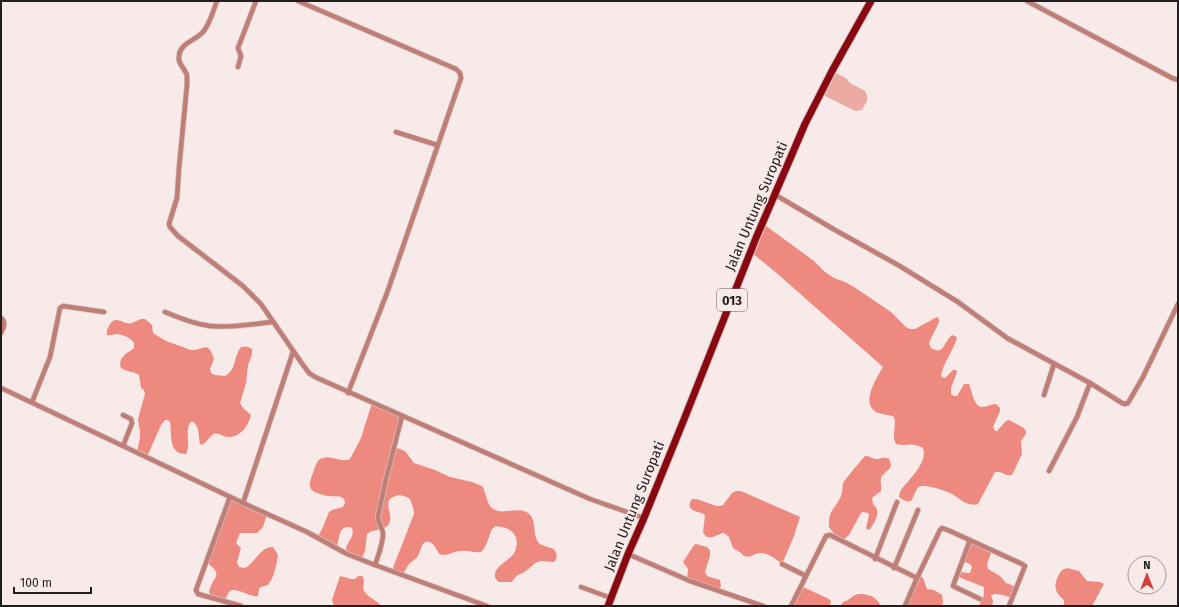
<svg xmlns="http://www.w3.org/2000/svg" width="1179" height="607" viewBox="0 0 1179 607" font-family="'Fira Sans',sans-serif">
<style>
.green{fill:#ebaba3}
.forest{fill:#ee897f}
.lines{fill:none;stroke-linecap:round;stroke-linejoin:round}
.minor-casing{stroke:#d1c5c3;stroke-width:6}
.primary-casing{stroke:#d1c5c3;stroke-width:9}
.minor{stroke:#c07e76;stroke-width:4.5}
.primary{stroke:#8a0911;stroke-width:7}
.labels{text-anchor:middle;stroke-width:3;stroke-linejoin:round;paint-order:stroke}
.shield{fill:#f7eae8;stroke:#625b5a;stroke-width:1}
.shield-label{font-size:13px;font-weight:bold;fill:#221e1d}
.street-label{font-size:14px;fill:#221e1d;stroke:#f7eae8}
</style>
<rect width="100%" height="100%" fill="#f7eae8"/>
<!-- green -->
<polygon class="green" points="832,71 846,78 850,83 865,91 867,95 867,101 862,110 855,111 821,94"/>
<!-- forest -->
<g class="forest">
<path d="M 762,223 L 814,261 L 825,272 L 834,278 L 845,282 L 854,287 L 891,312 L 906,327 L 910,329 L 915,329 L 937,317 L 939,319 L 939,322 L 929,343 L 931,348 C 945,356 943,342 952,335 L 955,336 L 957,338 C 953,351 944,362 941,375 L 942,377 L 945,378 L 953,370 L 956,370 L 957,372 L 951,388 L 951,394 L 954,396 L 957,396 L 964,384 L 969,384 C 972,390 973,406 982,407 C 987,407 991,404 996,404 L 1000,408 L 1000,411 L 993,427 L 995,431 L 997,431 L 1006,421 L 1009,420 L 1024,428 L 1026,431 L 1026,434 L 1021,441 L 1022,454 L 1012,475 C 1006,477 1001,470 995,472 L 978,504 C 967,507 961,499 952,494 C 947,491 924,483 919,487 C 915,490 914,497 911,501 C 906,502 903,500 899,497 C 899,489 906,485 910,479 C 917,471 927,458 923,448 C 911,441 907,447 896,444 C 891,436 897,426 894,417 C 889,414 882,415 876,412 C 860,402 877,378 883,367 L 780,276 L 751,252 Z"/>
<path d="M 141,319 L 145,319 L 152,325 L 153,333 L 166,341 L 191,350 C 205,351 207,339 214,359 L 210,369 L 211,373 L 215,375 L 225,376 C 237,369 233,358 241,347 C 245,346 248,346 252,349 L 252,355 L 248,365 L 246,383 L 240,403 L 243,408 L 251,415 C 249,425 240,438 228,437 C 223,437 218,432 214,434 C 209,437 207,442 202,445 L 200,444 C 198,435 200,426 192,421 C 183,429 192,444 186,454 C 168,454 172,435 170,422 L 168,420 L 165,420 L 161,425 L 147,457 L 137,452 L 140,438 L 140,432 L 138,419 L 145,394 L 144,390 L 141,388 L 139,375 C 133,371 127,372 121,368 C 118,357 126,354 134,348 L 134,343 C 131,338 124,335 117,334 C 113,334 111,336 107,335 C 106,332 107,329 109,326 C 116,313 123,326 132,323 C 135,322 138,320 141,319 Z"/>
<path d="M 372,403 L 402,416 L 395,446 L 397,448 L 405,451 L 414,463 L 435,470 L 450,477 L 472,482 L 482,486 C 486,492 486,500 490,506 C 500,518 517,505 528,513 C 538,520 531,536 540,544 C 544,546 550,548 554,549 C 557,554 558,558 554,562 C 549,562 542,560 538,562 C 533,563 531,568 527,570 C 520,576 518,572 512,582 L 499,582 C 486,572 506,562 512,556 C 519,548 519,534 508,529 C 505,527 500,527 496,526 L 492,529 C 488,537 488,545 481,552 C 474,553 468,550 461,551 C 452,551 449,557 439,554 C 437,550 430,536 423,544 C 421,547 420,552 418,556 C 416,559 412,561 409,564 C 406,568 405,572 402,575 L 392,571 L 394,565 L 414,514 L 413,507 L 410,499 C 402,494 396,494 389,500 C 386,509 394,518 388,525 C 383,531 373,529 367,534 L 365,551 L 361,560 L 347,554 L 346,548 C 348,541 355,536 352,528 C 339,523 339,539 337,548 L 317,538 L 323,527 L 329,512 L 332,510 L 343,507 L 345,503 L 344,499 C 340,495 335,497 329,496 C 325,496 321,494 317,493 C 305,489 311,479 314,470 C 316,465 317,459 323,458 C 332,455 341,463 350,459 L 361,438 Z"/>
<path d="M 865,456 C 870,456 871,458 875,459 C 881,460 881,456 889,459 C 895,471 884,470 881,478 C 880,483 882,487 881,491 L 872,498 L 873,504 C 882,511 875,522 870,529 L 868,530 L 866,528 L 869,515 L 868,513 L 863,512 L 861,513 L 849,535 L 843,540 L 835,535 L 829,527 C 828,509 835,510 841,496 C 843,492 842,487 843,483 C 844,481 863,458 865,456 Z"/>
<path d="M 736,491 L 741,491 L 800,517 L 794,536 L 782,564 C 776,559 765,550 756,554 C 751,556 750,558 744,556 L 741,553 L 733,548 L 729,537 L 724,533 C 716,534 708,543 703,532 L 705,516 L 704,514 C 696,511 684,510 692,499 C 702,498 715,509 723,505 L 732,493 Z"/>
<path d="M 230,497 L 267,514 L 263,527 L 257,533 L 240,533 L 236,543 L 241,548 L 237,562 L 239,567 L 245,568 L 248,566 C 256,560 262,546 273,547 L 278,555 C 276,565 275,576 268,585 L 261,587 L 259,589 L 258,596 C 250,598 235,585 229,592 C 227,594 226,599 225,602 L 211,598 L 209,592 C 213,575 225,576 206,562 Z"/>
<path d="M 970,540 L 992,550 L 987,564 L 988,569 L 1000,576 L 1006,583 L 1017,587 L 1012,598 C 1005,596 998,592 991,595 L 993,601 L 992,606 L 979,606 L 984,595 L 984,587 L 961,578 L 957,575 L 958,572 L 970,573 L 972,567 L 970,564 L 962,561 Z"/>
<polygon points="696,544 707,547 710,550 710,556 705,572 707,576 720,580 721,586 718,590 687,579 688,569 683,562 694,545"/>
<path d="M 1067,568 L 1079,571 L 1087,581 L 1100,582 L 1104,584 L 1092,606 L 1064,606 L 1064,600 C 1052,591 1054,581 1062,570 Z"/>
<polygon points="919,575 923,578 927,589 934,590 942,595 943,602 942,606 905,606"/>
<path d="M 340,576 L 351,579 L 355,579 L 358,576 L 362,576 C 366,580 362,586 364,591 C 368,598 376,599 381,606 L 334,606 L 332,600 Z"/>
<polygon points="801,586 829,599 831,601 830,606 791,606"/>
<path d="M 858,594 C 869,594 876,596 881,606 L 841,606 L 843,602 L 848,600 L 853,596 Z"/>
</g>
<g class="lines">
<!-- minor casing -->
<g class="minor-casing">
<g id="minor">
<path d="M 217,1 C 213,11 210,24 203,32 C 195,41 180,43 179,56 C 177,64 186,69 187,76 C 187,79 187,83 187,85 L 179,168 L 177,198 L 169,224 L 170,227 L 178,236 L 243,286 L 261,304 L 303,365 L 309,373 L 315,377 L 520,468 L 590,499 L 644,518"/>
<polyline points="298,1 456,69 460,73 461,78 387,293 348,393"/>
<polyline points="1027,1 1172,78 1178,80"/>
<polyline points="238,67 241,56 238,48 256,1"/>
<polyline points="396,132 437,145"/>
<polyline points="774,194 835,230 898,265 958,302 1007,338 1090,383 1122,403 1125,404 1128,403 1143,377 1178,304"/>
<path d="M 165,312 C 179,318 194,324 210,326 C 229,328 253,324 273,322"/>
<path d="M 1,318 C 7,322 3,328 1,333"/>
<polyline points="1,388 243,503 307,532 347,554 375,565 487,606"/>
<polyline points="1044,395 1054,364"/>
<polyline points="32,402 50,357 60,308 63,306 104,312"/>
<polyline points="123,415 131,419 132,423 123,446"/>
<polyline points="1049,471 1077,417 1090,383"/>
<polyline points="230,497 196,590 198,594 241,606"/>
<polyline points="243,503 293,352"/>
<polyline points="970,540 953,586 980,599"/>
<polyline points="628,554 690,581 763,606"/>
<polyline points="875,559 897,502"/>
<polyline points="782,564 806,576"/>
<path d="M 375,565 C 378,556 383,544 383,534 C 383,527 377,523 378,516 L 386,479 L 402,416"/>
<polyline points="894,568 918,510"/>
<polyline points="581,587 611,598"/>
<polyline points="791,606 826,536 830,535 917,578 940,530 942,528 950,531 1022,564 1025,566 1009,606"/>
<polyline points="905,606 917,578"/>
</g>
</g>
<!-- primary casing -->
<g class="primary-casing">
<polyline id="primary" points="608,606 628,554 644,518 683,422 756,238 805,124 832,71 871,1"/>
</g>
<!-- minor -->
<use href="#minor" class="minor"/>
<!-- primary -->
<use href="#primary" class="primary"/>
</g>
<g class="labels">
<!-- shield labels -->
<rect class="shield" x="717" y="289" width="30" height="22" rx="3"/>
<g class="shield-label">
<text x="732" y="305">013</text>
</g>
<!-- street labels -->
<g class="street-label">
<text transform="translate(756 206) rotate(-67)" y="5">Jalan Untung Suropati</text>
<text transform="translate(634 506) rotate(-68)" y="5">Jalan Untung Suropati</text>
</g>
</g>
<!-- border -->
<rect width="1179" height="607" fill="none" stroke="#221e1d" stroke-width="4"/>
<!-- north arrow -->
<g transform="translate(1147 575)"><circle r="19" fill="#f7eae8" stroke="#a29897"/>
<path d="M0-3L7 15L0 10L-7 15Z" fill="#cf413b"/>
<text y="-6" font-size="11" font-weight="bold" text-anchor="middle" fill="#221e1d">N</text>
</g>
<!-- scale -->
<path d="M14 587v6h77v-6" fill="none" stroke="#221e1d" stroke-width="2"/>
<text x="20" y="587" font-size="12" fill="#221e1d" stroke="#f7eae8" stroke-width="3" paint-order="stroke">100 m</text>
</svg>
